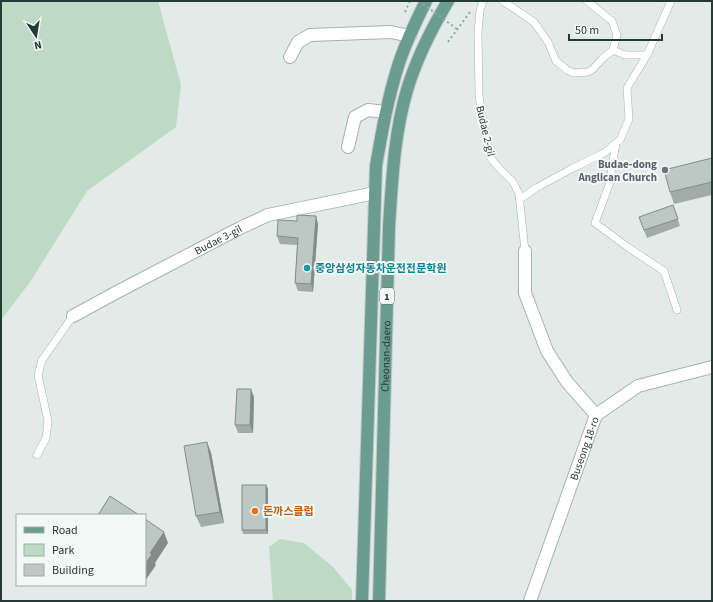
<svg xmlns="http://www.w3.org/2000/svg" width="713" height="602" viewBox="0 0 713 602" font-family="'Source Sans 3','Noto Sans KR',sans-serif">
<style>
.green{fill:#bddac5}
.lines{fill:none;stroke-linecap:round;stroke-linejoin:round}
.service-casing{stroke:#a5b2ae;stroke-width:8}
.minor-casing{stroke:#a5b2ae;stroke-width:14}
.primary-casing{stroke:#c2c8c6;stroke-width:14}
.path{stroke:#85aca0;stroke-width:2;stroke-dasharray:2 3;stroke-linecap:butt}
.service{stroke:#fff;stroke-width:7}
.minor{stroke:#fff;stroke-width:12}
.primary{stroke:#6a9d90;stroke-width:12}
.path-bridge{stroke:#85aca0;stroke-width:2;stroke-dasharray:2 3;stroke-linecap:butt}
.wall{fill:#a1aca8}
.shaded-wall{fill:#838c88}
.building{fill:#bbc8c3;stroke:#838c88}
.worship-dot{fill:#6b7280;stroke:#f2f8f5;stroke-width:1.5}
.culture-dot{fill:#0f9aa8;stroke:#f2f8f5;stroke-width:1.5}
.food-dot{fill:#e8710a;stroke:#f2f8f5;stroke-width:1.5}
.labels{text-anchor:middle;stroke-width:4;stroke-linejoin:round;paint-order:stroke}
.shield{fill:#f2f8f5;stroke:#62736e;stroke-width:1}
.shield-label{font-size:10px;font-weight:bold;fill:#243a34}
.street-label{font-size:11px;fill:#243a34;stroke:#f2f8f5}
.worship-label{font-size:11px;font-weight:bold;fill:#5b616d;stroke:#f2f8f5;text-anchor:end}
.culture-label{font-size:11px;font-weight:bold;fill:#0d838f;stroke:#f2f8f5;text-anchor:start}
.food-label{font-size:11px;font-weight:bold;fill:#c56008;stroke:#f2f8f5;text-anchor:start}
</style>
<rect width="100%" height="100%" fill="#e2ebe7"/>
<!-- green -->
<g class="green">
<polygon points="1,1 158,1 181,85 176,127 87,191 30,282 1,320"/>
<polygon points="280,539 304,543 333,567 352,590 352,601 273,601 269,547"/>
</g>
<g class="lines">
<!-- service casing -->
<g class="service-casing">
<g id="service">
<polyline points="483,1 480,10 478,32 479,96 483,122 490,157 498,167 513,182 519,194 525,251"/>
<polyline points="503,1 534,22 548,42 556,61 567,70 574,73 588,72 593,69 602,59 613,50"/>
<polyline points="587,1 612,21 617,35 613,50 625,55 647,55"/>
<polyline points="616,143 609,185 595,223 629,248 664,271 677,310"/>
<polyline points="520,199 536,188 573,168 604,153 620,140 629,119 627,88 647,55 671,1"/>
<polyline points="37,455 46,438 48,421 38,375 42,360 73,316"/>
</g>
</g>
<!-- minor casing -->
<g class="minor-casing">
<g id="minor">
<polyline points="290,57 298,42 310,35 391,32 410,36"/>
<polyline points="348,147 355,117 368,110 386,112"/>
<polyline points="525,251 525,293 547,351 567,382 596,415"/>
<path id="s1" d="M 73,316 L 119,291 L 240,228 L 268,215 L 375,193"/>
<path id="s2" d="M 530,601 L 596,415 L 638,386 L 712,367"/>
</g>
</g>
<!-- primary casing -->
<g class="primary-casing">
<g id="primary">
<path d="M 362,601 L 376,166 C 382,131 388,97 399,63 C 406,42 416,21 426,1"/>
<path id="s3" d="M 379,601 L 389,227 C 392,181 394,134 407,90 C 416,60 432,28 448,1"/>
</g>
</g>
<!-- path -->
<g class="path">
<polyline points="405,12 410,1"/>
<polyline points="448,42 470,12"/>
</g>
<!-- service -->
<use href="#service" class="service"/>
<!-- minor -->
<use href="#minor" class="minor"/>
<!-- primary -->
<use href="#primary" class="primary"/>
<!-- path-bridge -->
<polyline class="path-bridge" points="419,1 457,29"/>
</g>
<!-- wall -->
<g class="wall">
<polygon points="712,158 712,195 674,204 670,192"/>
<polygon points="673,205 680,226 647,238 639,217"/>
<polygon points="318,224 313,292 298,291 295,283 297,245 280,244 277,236"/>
<polygon points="254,397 253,433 238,433 235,425"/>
<polygon points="207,442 211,453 224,523 201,527 196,516"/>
<polygon points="266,485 268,489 268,534 243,534 242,530"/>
</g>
<!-- shaded-wall -->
<g class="shaded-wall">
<polygon points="316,216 318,224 313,292 311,284"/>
<polygon points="251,389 254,397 253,433 250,425"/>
<polygon points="207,442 211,453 224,523 220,512"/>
<polygon points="266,485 268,489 268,534 266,530"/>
<polygon points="164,532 168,543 155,563 156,565 145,581 145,564 150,553"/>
</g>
<!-- building -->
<g class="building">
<polygon points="712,158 712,182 670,192 664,170"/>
<polygon points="673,205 678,219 644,230 639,217"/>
<polygon points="297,215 316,216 311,284 295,283 298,238 277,236 278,220 297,221"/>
<polygon points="237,389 251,389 250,425 235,425"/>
<polygon points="207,442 220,512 196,516 184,446"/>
<rect x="242" y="485" width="24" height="45"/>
<polygon points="110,496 139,515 98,515"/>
<polygon points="145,519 164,532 150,553 152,554 145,564"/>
</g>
<!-- markers -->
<circle class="worship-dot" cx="665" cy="170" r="4"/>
<circle class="culture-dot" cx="307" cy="268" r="4"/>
<circle class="food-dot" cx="255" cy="511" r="4"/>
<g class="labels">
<!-- shield labels -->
<rect class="shield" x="380" y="288" width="14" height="16" rx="3"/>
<g class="shield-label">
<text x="387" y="300">1</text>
</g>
<!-- street labels -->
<g class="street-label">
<text transform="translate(486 131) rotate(77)" y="4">Budae 2-gil</text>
<text dy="4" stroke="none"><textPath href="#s1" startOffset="164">Budae 3-gil</textPath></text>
<text dy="4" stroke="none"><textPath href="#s3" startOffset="245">Cheonan-daero</textPath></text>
<text dy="4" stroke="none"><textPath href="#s2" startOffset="162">Buseong 18-ro</textPath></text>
</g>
<!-- worship labels -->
<g class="worship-label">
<text x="657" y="168">Budae-dong<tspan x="657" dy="13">Anglican Church</tspan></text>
</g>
<!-- culture labels -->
<g class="culture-label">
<text x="315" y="272">중앙삼성자동차운전전문학원</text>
</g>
<!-- food labels -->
<g class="food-label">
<text x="263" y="515">돈까스클럽</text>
</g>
</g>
<!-- border -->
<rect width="713" height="602" fill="none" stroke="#243a34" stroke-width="4"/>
<!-- legend -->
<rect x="16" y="514" width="130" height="72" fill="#f2f8f5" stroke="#a0aca8"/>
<rect x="24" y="527" width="20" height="6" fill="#6a9d90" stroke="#a0aca8"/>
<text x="52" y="534" font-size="12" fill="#243a34">Road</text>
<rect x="24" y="544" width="20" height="12" fill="#bddac5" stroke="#a0aca8"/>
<text x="52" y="554" font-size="12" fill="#243a34">Park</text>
<rect x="24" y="564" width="20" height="12" fill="#bbc8c3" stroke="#a0aca8"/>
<text x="52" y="574" font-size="12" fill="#243a34">Building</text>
<!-- north arrow -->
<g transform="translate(36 36) rotate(168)" stroke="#f2f8f5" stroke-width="3" paint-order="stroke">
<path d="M0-3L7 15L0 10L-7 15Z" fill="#243a34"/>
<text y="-6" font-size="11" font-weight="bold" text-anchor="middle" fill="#243a34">N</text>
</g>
<!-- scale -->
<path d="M569 34v6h93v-6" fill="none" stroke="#243a34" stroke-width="2"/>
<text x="575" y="34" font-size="12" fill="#243a34" stroke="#f2f8f5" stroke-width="3" paint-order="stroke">50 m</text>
</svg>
